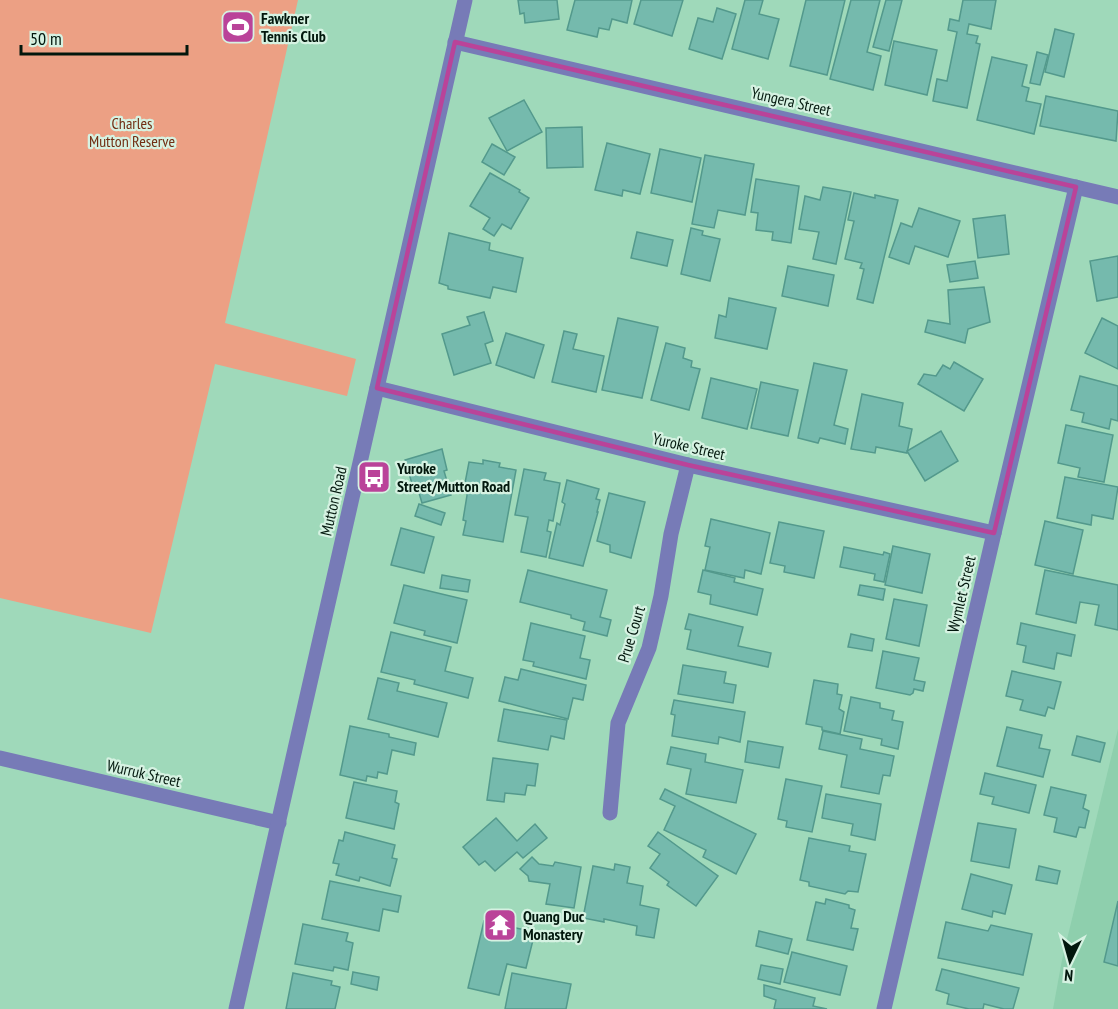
<svg xmlns="http://www.w3.org/2000/svg" width="1118" height="1009" viewBox="0 0 1118 1009" font-family="'PT Sans Narrow',sans-serif">
<style>
.built{fill:#8ecfad}
.green{fill:#eca084}
.building{fill:#75baad;stroke:#53998c;stroke-width:1.5}
.lines{fill:none;stroke-linecap:round;stroke-linejoin:round}
.minor{stroke:#777bb7;stroke-width:15}
.marked{fill:none;stroke:#ba4399;stroke-width:4.5;stroke-linejoin:round}
.labels{text-anchor:middle;stroke-width:4.5;stroke-linejoin:round;paint-order:stroke}
.poi-label{font-size:16px;font-weight:bold;fill:#02170d;stroke:#d6f2e2;text-anchor:start}
.street-label{font-size:16px;fill:#02170d;stroke:#d6f2e2}
.park-label{font-size:16px;fill:#712e13;stroke:#d6f2e2}
</style>
<rect width="100%" height="100%" fill="#9fd9ba"/>
<!-- built -->
<polygon class="built" points="1118,729 1118,1009 1053,1009 1062,960"/>
<!-- green -->
<polygon class="green" points="0,0 298,0 225,323 356,359 347,396 215,364 151,633 0,598"/>
<!-- building -->
<g class="building">
<polygon points="518,0 557,0 559,19 525,23 524,13 520,14"/>
<polygon points="575,0 632,0 627,23 612,19 609,30 599,28 597,37 567,30"/>
<polygon points="641,0 683,0 672,36 634,24"/>
<polygon points="745,0 763,0 759,14 779,19 768,59 732,49"/>
<polygon points="806,0 845,0 827,75 790,66"/>
<polygon points="851,0 880,0 867,52 881,56 873,90 830,79"/>
<polygon points="886,0 902,0 889,51 873,47"/>
<polygon points="963,0 996,0 991,29 969,24 967,34 978,36 976,43 980,44 967,108 933,101 937,79 947,81 957,32 948,30 950,19 959,21"/>
<polygon points="717,8 736,14 722,59 689,49 698,18 713,22"/>
<polygon points="1055,29 1074,34 1064,77 1045,72"/>
<polygon points="894,41 937,50 927,95 885,85"/>
<polygon points="1037,52 1048,55 1040,85 1030,83"/>
<polygon points="992,57 1027,65 1022,86 1029,88 1026,101 1041,104 1034,134 977,120"/>
<polygon points="1046,96 1118,111 1116,141 1040,126"/>
<polygon points="524,100 542,132 507,151 489,118"/>
<polygon points="582,127 583,167 547,168 546,128"/>
<polygon points="607,143 650,154 640,194 623,190 622,196 595,190"/>
<polygon points="492,144 515,157 504,175 482,162"/>
<polygon points="660,149 701,158 692,202 651,193"/>
<polygon points="705,155 754,164 745,215 718,210 714,228 692,224"/>
<polygon points="490,173 520,190 519,192 529,198 511,229 502,224 494,236 483,229 490,218 470,206"/>
<polygon points="756,179 799,186 791,243 772,240 773,232 756,230 758,213 751,212"/>
<polygon points="823,187 851,192 836,264 813,259 819,232 799,229 805,196 820,200"/>
<polygon points="854,193 875,198 875,195 898,200 873,303 857,299 864,269 860,268 862,263 845,259 854,221 848,220"/>
<polygon points="919,208 960,221 948,257 915,246 909,264 889,257 901,223 912,227"/>
<polygon points="1005,215 1009,254 978,258 973,219"/>
<polygon points="691,228 703,231 702,235 720,239 710,281 681,274"/>
<polygon points="637,232 673,240 667,266 631,258"/>
<polygon points="449,233 490,243 489,250 523,258 516,292 493,287 490,298 448,289 448,286 439,283"/>
<polygon points="1118,256 1118,297 1097,301 1090,261"/>
<polygon points="975,261 978,278 950,282 947,265"/>
<polygon points="788,266 834,275 828,306 782,296"/>
<polygon points="984,287 990,322 968,329 965,343 925,332 928,320 950,324 948,290"/>
<polygon points="729,298 776,308 767,349 715,338 719,315 726,317"/>
<polygon points="484,312 493,341 485,344 491,363 454,375 442,334 470,325 467,317"/>
<polygon points="618,318 658,327 642,398 602,390"/>
<polygon points="1102,318 1118,326 1118,369 1085,353"/>
<polygon points="564,331 577,334 573,349 604,356 596,392 552,382"/>
<polygon points="506,333 544,345 534,378 496,365"/>
<polygon points="666,343 685,348 683,358 692,361 691,367 700,369 689,410 651,400"/>
<polygon points="954,362 983,379 964,411 918,384 924,374 936,376 943,365 950,369"/>
<polygon points="814,363 847,370 834,425 848,429 845,444 820,438 818,443 798,438"/>
<polygon points="1080,376 1118,386 1118,421 1111,419 1109,429 1082,422 1084,413 1071,410"/>
<polygon points="711,378 757,389 747,429 702,418"/>
<polygon points="761,382 798,390 788,436 751,428"/>
<polygon points="862,394 903,403 899,426 912,429 907,453 876,447 875,453 851,449"/>
<polygon points="1066,425 1113,435 1104,482 1078,477 1080,468 1058,463"/>
<polygon points="941,431 958,461 925,481 907,451"/>
<polygon points="442,449 447,470 444,471 451,495 422,503 417,486 413,487 405,460"/>
<polygon points="483,460 500,463 499,467 516,470 503,542 463,535 466,521 463,520 469,483 465,483 469,462 483,464"/>
<polygon points="524,469 546,473 544,480 560,483 553,521 549,520 547,531 551,532 546,557 521,552 528,517 515,515"/>
<polygon points="1065,477 1118,487 1113,519 1092,515 1091,525 1057,518"/>
<polygon points="567,480 599,489 596,499 600,500 597,512 598,512 583,566 549,558 557,523 560,525 565,504 562,502"/>
<polygon points="609,493 645,502 631,558 610,552 610,545 597,541"/>
<polygon points="419,504 445,513 441,525 415,516"/>
<polygon points="711,519 770,533 761,574 745,570 744,578 705,570 710,547 705,546"/>
<polygon points="1045,521 1083,530 1073,574 1035,565"/>
<polygon points="779,522 824,531 814,578 784,572 785,566 770,563"/>
<polygon points="401,528 434,537 424,573 391,565"/>
<polygon points="893,546 930,554 922,593 885,585"/>
<polygon points="844,547 883,555 884,552 890,554 884,582 874,580 875,574 840,567"/>
<polygon points="528,570 607,590 600,617 611,620 607,636 583,630 585,622 571,618 571,615 520,602"/>
<polygon points="703,570 735,578 734,582 763,589 757,615 710,604 711,595 698,592"/>
<polygon points="1045,570 1118,585 1118,630 1095,625 1099,605 1080,602 1076,623 1036,614"/>
<polygon points="442,575 470,580 468,592 440,588"/>
<polygon points="404,585 467,600 457,643 424,635 425,631 394,623"/>
<polygon points="860,585 885,589 883,600 858,595"/>
<polygon points="894,599 927,605 919,646 886,639"/>
<polygon points="689,614 743,627 738,646 771,653 768,667 687,649 691,630 685,629"/>
<polygon points="531,623 585,636 580,658 590,660 586,679 533,666 534,662 523,660"/>
<polygon points="1021,623 1075,635 1071,656 1057,653 1054,669 1023,662 1026,646 1017,644"/>
<polygon points="391,632 451,647 445,671 473,678 468,698 414,684 415,680 381,672"/>
<polygon points="851,634 874,639 872,651 848,647"/>
<polygon points="883,651 919,658 914,680 925,682 923,691 914,689 913,693 910,695 876,688"/>
<polygon points="683,665 726,672 724,683 736,685 733,703 678,694"/>
<polygon points="521,669 586,685 583,700 573,698 568,719 499,701 505,677 518,680"/>
<polygon points="1012,671 1061,682 1054,709 1048,707 1045,716 1020,710 1023,700 1006,696"/>
<polygon points="378,678 399,683 397,691 447,703 438,737 368,719"/>
<polygon points="814,680 838,684 837,694 842,695 839,709 844,712 840,734 822,730 822,727 806,724"/>
<polygon points="851,697 880,703 880,708 894,711 892,720 903,722 898,749 881,745 882,739 844,731"/>
<polygon points="674,700 745,712 740,742 719,737 718,744 672,736 675,715 671,714"/>
<polygon points="504,709 567,720 564,739 551,736 548,750 498,741"/>
<polygon points="350,726 389,734 389,737 416,743 414,755 392,750 387,774 378,772 377,778 367,776 366,781 340,775"/>
<polygon points="1007,727 1042,735 1039,748 1050,750 1043,777 997,766"/>
<polygon points="823,731 862,739 860,749 894,756 890,776 883,775 879,794 841,787 847,755 819,749"/>
<polygon points="1077,736 1105,743 1100,762 1072,755"/>
<polygon points="748,741 783,747 779,768 745,762"/>
<polygon points="671,747 706,754 705,762 743,770 736,803 686,794 691,769 667,764"/>
<polygon points="493,758 538,764 535,786 527,785 525,795 505,793 504,802 487,800"/>
<polygon points="985,773 1036,785 1029,813 992,804 994,797 980,794"/>
<polygon points="786,779 822,786 812,832 786,827 787,821 778,819"/>
<polygon points="354,782 397,791 395,802 399,804 394,829 346,818"/>
<polygon points="1051,787 1086,795 1083,808 1089,811 1085,828 1079,827 1076,837 1054,832 1057,818 1044,815"/>
<polygon points="665,789 756,834 736,874 703,857 706,850 664,830 675,806 660,799"/>
<polygon points="826,794 881,804 875,840 851,835 853,824 822,818"/>
<polygon points="496,818 517,841 535,824 547,838 523,858 517,852 495,871 485,861 479,865 463,847"/>
<polygon points="978,823 1016,829 1009,868 971,861"/>
<polygon points="345,832 395,845 392,858 397,859 390,886 360,877 359,881 336,875 339,864 333,863 339,840 343,841"/>
<polygon points="658,832 718,876 696,906 667,885 669,882 650,868 660,854 648,846"/>
<polygon points="809,838 850,846 849,851 866,854 858,892 848,891 845,894 809,886 809,882 800,880"/>
<polygon points="532,857 539,864 553,866 555,862 581,867 574,908 546,904 550,884 529,881 528,876 520,869"/>
<polygon points="615,864 630,867 627,883 643,886 640,905 659,909 654,938 636,935 637,926 604,919 604,922 583,918 593,866 614,870"/>
<polygon points="1039,866 1060,871 1057,884 1036,880"/>
<polygon points="971,874 1012,885 1005,914 993,911 992,917 962,909"/>
<polygon points="330,881 401,896 398,912 383,909 379,931 322,919"/>
<polygon points="826,899 849,905 849,908 855,910 851,928 858,929 853,950 807,940 816,902 825,904"/>
<polygon points="1118,901 1118,966 1104,962"/>
<polygon points="484,921 535,932 526,968 507,964 499,995 468,988"/>
<polygon points="946,922 988,931 991,925 1032,934 1023,975 938,958"/>
<polygon points="303,924 348,933 346,941 353,943 348,970 334,967 333,971 295,964"/>
<polygon points="759,931 792,939 788,954 756,946"/>
<polygon points="792,952 847,966 840,995 784,982"/>
<polygon points="761,965 783,969 780,984 758,979"/>
<polygon points="942,969 1019,988 1013,1009 1004,1009 984,1004 983,1009 969,1009 947,1004 949,994 936,990"/>
<polygon points="353,972 379,977 377,990 351,984"/>
<polygon points="293,973 332,981 331,985 340,987 335,1009 286,1009"/>
<polygon points="512,973 571,984 566,1009 505,1009"/>
<polygon points="764,985 815,998 813,1006 827,1009 774,1009 776,1000 764,996"/>
</g>
<g class="lines">
<!-- minor -->
<g class="minor">
<polyline points="455,42 1118,197"/>
<polyline points="377,388 688,465 994,533"/>
<polyline points="0,758 279,823"/>
<polyline points="610,813 618,723 649,648 661,596 671,534 688,465"/>
<polyline points="236,1009 465,0"/>
<polyline points="884,1009 994,533 1076,187"/>
</g>
</g>
<!-- marked area -->
<path class="marked" d="M 455,42 L 1076,187 L 994,533 L 688,465 L 377,388 Z"/>
<!-- icons -->
<defs>
<g id="stadium-square" transform="scale(1.725)"><rect x="-9" y="-9" width="18" height="18" rx="4" fill="#ba4399" stroke="#d6f2e2"/><path d="M0-5a6.5 5 0 1 0 0 10a6.5 5 0 1 0 0-10ZM-3.5-1.8h7v3.6h-7Z" fill="#fff"/></g>
<g id="bus-square" transform="scale(1.725)"><rect x="-9" y="-9" width="18" height="18" rx="4" fill="#ba4399" stroke="#d6f2e2"/><path d="M-5-6H5V4H4V6H2V4H-2V6H-4V4H-5ZM-3.5-4V0h7V-4ZM-3.5 1.2v1.5H-2V1.2ZM2 1.2v1.5H3.5V1.2Z" fill="#fff"/></g>
<g id="temple-square" transform="scale(1.725)"><rect x="-9" y="-9" width="18" height="18" rx="4" fill="#ba4399" stroke="#d6f2e2"/><path d="M0-6L5-2H3V0L6.5 2.5H4V6H1.5V3h-3V6H-4V2.5H-6.5L-3 0V-2H-5Z" fill="#fff"/></g>
</defs>
<g fill-rule="evenodd">
<use href="#stadium-square" x="238" y="27"/>
<use href="#bus-square" x="374" y="477"/>
<use href="#temple-square" x="500" y="925"/>
</g>
<g class="labels">
<!-- poi labels -->
<g class="poi-label">
<text x="261" y="24">Fawkner<tspan x="261" dy="18">Tennis Club</tspan></text>
<text x="397" y="474">Yuroke<tspan x="397" dy="18">Street/Mutton Road</tspan></text>
<text x="523" y="922">Quang Duc<tspan x="523" dy="18">Monastery</tspan></text>
</g>
<!-- street labels -->
<g class="street-label">
<text transform="translate(791 101) rotate(13)" y="6">Yungera Street</text>
<text transform="translate(689 446) rotate(13)" y="6">Yuroke Street</text>
<text transform="translate(333 501) rotate(-77)" y="6">Mutton Road</text>
<text transform="translate(961 594) rotate(-77)" y="6">Wymlet Street</text>
<text transform="translate(631 634) rotate(-73)" y="6">Prue Court</text>
<text transform="translate(144 773) rotate(13)" y="6">Wurruk Street</text>
</g>
<!-- park labels -->
<g class="park-label">
<text x="132" y="129">Charles<tspan x="132" dy="18">Mutton Reserve</tspan></text>
</g>
</g>
<!-- north arrow -->
<g transform="translate(1070 961) rotate(185)" stroke="#d6f2e2" stroke-width="4.5" paint-order="stroke">
<path d="M0-4.5L10 22L0 15L-10 22Z" fill="#02170d"/>
<text y="-9" font-size="16" font-weight="bold" text-anchor="middle" fill="#02170d">N</text>
</g>
<!-- scale -->
<path d="M21 45v9h166v-9" fill="none" stroke="#02170d" stroke-width="3"/>
<text x="30" y="45" font-size="18" fill="#02170d" stroke="#d6f2e2" stroke-width="4.5" paint-order="stroke">50 m</text>
</svg>
